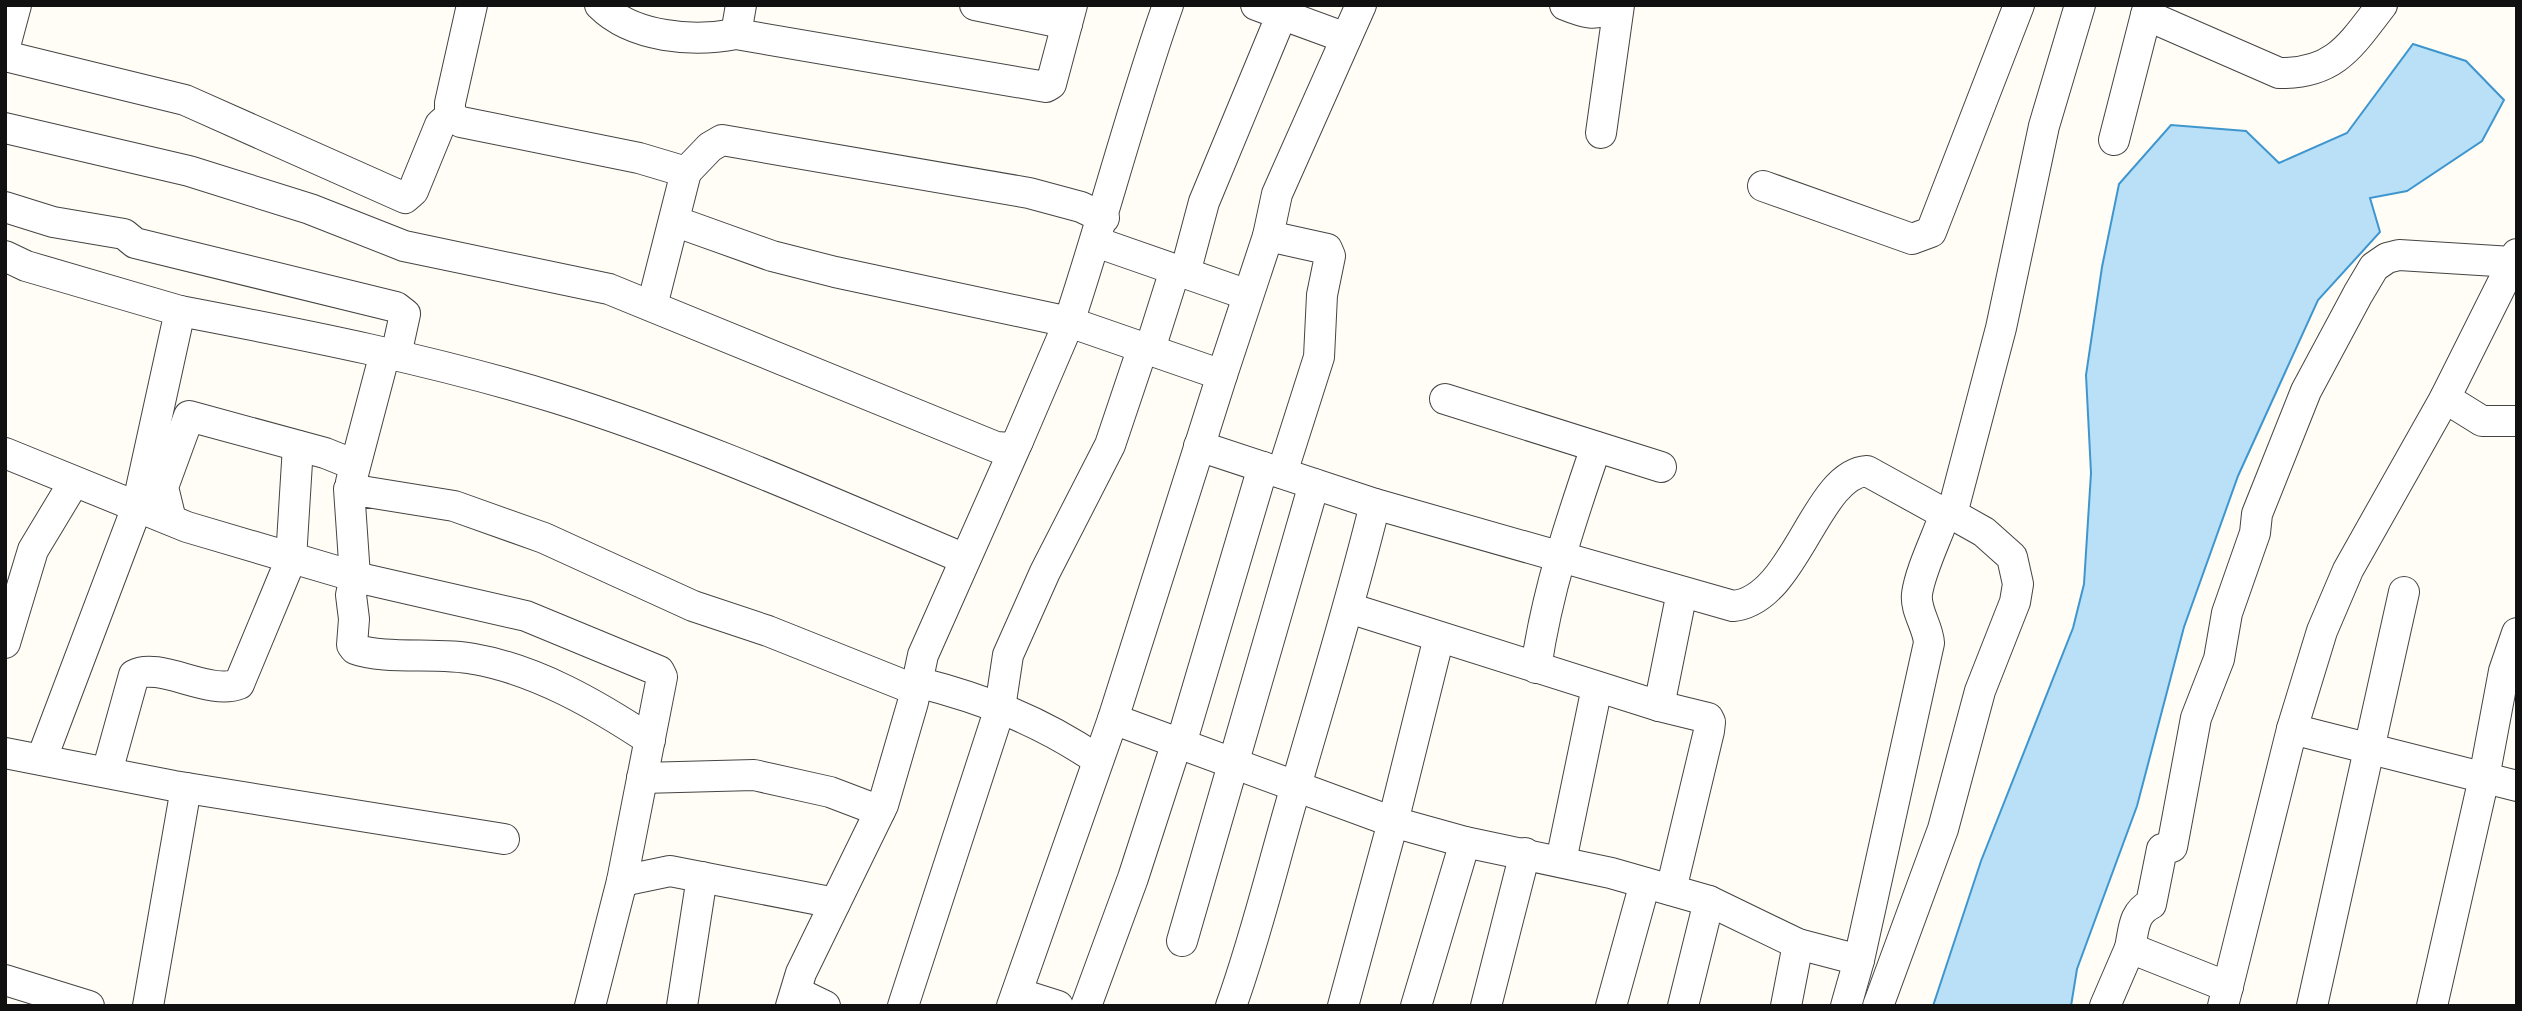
<svg xmlns="http://www.w3.org/2000/svg" width="2522" height="1011" viewBox="0 0 2522 1011" font-family="'Libre Baskerville',serif">
<style>
.water{fill:#b9e0f7;stroke:#3f96cf;stroke-width:2}
.lines{fill:none;stroke-linecap:round;stroke-linejoin:round}
.minor-casing{stroke:#444;stroke-width:32}
.minor{stroke:#fff;stroke-width:30}
</style>
<rect width="100%" height="100%" fill="#fffdf5"/>
<!-- water -->
<polygon class="water" points="2413,44 2466,61 2504,100 2482,141 2407,191 2370,198 2380,232 2318,300 2238,476 2184,627 2137,806 2077,969 2071,1006 1933,1006 1981,861 2073,628 2084,584 2091,473 2086,375 2102,267 2119,184 2171,125 2246,131 2279,163 2347,133"/>
<g class="lines">
<!-- minor casing -->
<g class="minor-casing">
<g id="minor">
<polyline points="472,5 450,103 450,116 461,122 639,158 686,172 710,147 722,140 1029,193 1081,207 1104,218"/>
<path d="M 600,5 C 633,38 693,42 736,34 L 1046,87 L 1051,84 L 1072,5"/>
<polyline points="975,5 1067,24"/>
<polyline points="1256,5 1346,38"/>
<path d="M 1565,5 C 1582,12 1598,18 1613,5"/>
<path d="M 2149,5 L 2146,15 L 2279,73 C 2335,74 2351,45 2382,5"/>
<polyline points="736,34 741,5"/>
<polyline points="5,46 16,5"/>
<polyline points="5,56 185,100 405,198 413,191 440,125 450,116"/>
<polyline points="5,128 189,171 310,209 404,246 609,289 996,447 1011,448 1018,441 1069,322 1222,375 1113,719 1012,1006"/>
<polyline points="1601,133 1619,5"/>
<polyline points="2114,140 2146,15"/>
<polyline points="1763,186 1912,239 1931,232 2019,5"/>
<polyline points="5,207 53,222 124,234 135,243 396,307 405,314 396,355"/>
<path d="M 674,221 L 772,256 L 835,272 L 1069,322 C 1104,217 1131,110 1168,5"/>
<polyline points="1268,236 1327,249 1330,256 1322,295 1319,357 1282,473"/>
<polyline points="1096,242 1248,295"/>
<polyline points="5,256 26,266 180,311"/>
<polyline points="1185,273 1204,202 1282,14"/>
<polyline points="652,306 686,172"/>
<polyline points="1150,349 1175,270"/>
<polyline points="1222,375 1268,236 1277,194 1361,5"/>
<polyline points="2445,398 2482,421 2517,421"/>
<polyline points="1445,399 1661,467"/>
<path d="M 1199,446 L 1375,504 L 1733,606 C 1796,600 1815,474 1867,471 L 1945,514"/>
<polyline points="5,453 187,527 360,578 526,616 659,671 662,677 622,881 590,1006"/>
<polyline points="351,482 385,353"/>
<polyline points="171,520 163,487 189,416 325,453 355,465"/>
<polyline points="1349,608 1659,706 1708,718 1710,722 1709,731 1671,890"/>
<polyline points="5,643 33,550 74,482"/>
<path d="M 1536,668 C 1547,591 1571,520 1596,447"/>
<path d="M 917,682 C 984,699 1041,721 1098,760"/>
<polyline points="1659,706 1682,592"/>
<polyline points="1113,719 1393,822 1465,842 1611,873 1709,901 1798,944 1859,960"/>
<polyline points="2292,729 2517,786"/>
<path d="M 650,740 C 597,705 537,670 474,659 C 439,652 384,660 355,649 L 352,645 L 354,619 L 351,595 L 355,576 L 349,489 L 454,506 L 544,538 L 693,606 L 768,631 L 916,690"/>
<polyline points="1181,744 1263,467"/>
<polyline points="5,753 174,786 504,839"/>
<path d="M 42,758 L 137,507 L 180,311 C 306,335 433,360 556,398 C 697,442 830,502 965,559"/>
<path d="M 107,772 L 134,675 C 159,661 209,696 239,684 L 291,559 L 298,446"/>
<polyline points="642,778 754,775 830,792 880,811"/>
<polyline points="1561,861 1597,687"/>
<polyline points="622,881 670,871 835,903"/>
<polyline points="1182,941 1314,484"/>
<path d="M 2130,948 C 2134,929 2133,913 2151,904 L 2162,849 L 2172,847 L 2196,718 L 2219,659 L 2227,613 L 2255,533 L 2257,514 L 2306,391 L 2358,294 L 2374,267 L 2387,258 L 2399,255 L 2512,262"/>
<polyline points="5,980 89,1006"/>
<polyline points="796,992 825,1006"/>
<polyline points="1017,993 1058,1006"/>
<polyline points="148,1006 186,788"/>
<polyline points="682,1006 702,877"/>
<polyline points="791,1006 801,973 883,805 913,702 923,655 1018,441"/>
<polyline points="903,1006 1000,708 1008,655 1045,572 1110,445 1143,347"/>
<polyline points="1086,1006 1133,878 1177,742"/>
<path d="M 1231,1006 C 1257,934 1274,860 1296,786 C 1323,692 1352,599 1375,504"/>
<polyline points="1343,1006 1393,822 1439,637"/>
<polyline points="1416,1006 1465,842"/>
<polyline points="1486,1006 1525,853"/>
<polyline points="1611,1006 1645,883"/>
<polyline points="1683,1006 1709,901"/>
<polyline points="1786,1006 1798,944"/>
<path d="M 1846,1006 L 1859,960 L 1929,643 C 1928,626 1915,611 1917,594 C 1920,571 1937,537 1945,514 L 1952,514 L 2001,328 L 2044,126 L 2080,5"/>
<polyline points="1878,1006 1943,829 1980,691 2015,602 2018,584 2012,557 1984,532 1952,514"/>
<polyline points="2105,1006 2130,948 2228,987"/>
<polyline points="2223,1006 2292,729 2322,631 2348,570 2445,398 2517,254"/>
<polyline points="2312,1006 2404,592"/>
<polyline points="2432,1006 2484,778 2504,671 2517,633"/>
</g>
</g>
<!-- minor -->
<use href="#minor" class="minor"/>
</g>
<!-- border -->
<rect width="2522" height="1011" fill="none" stroke="#111111" stroke-width="14"/>
</svg>
